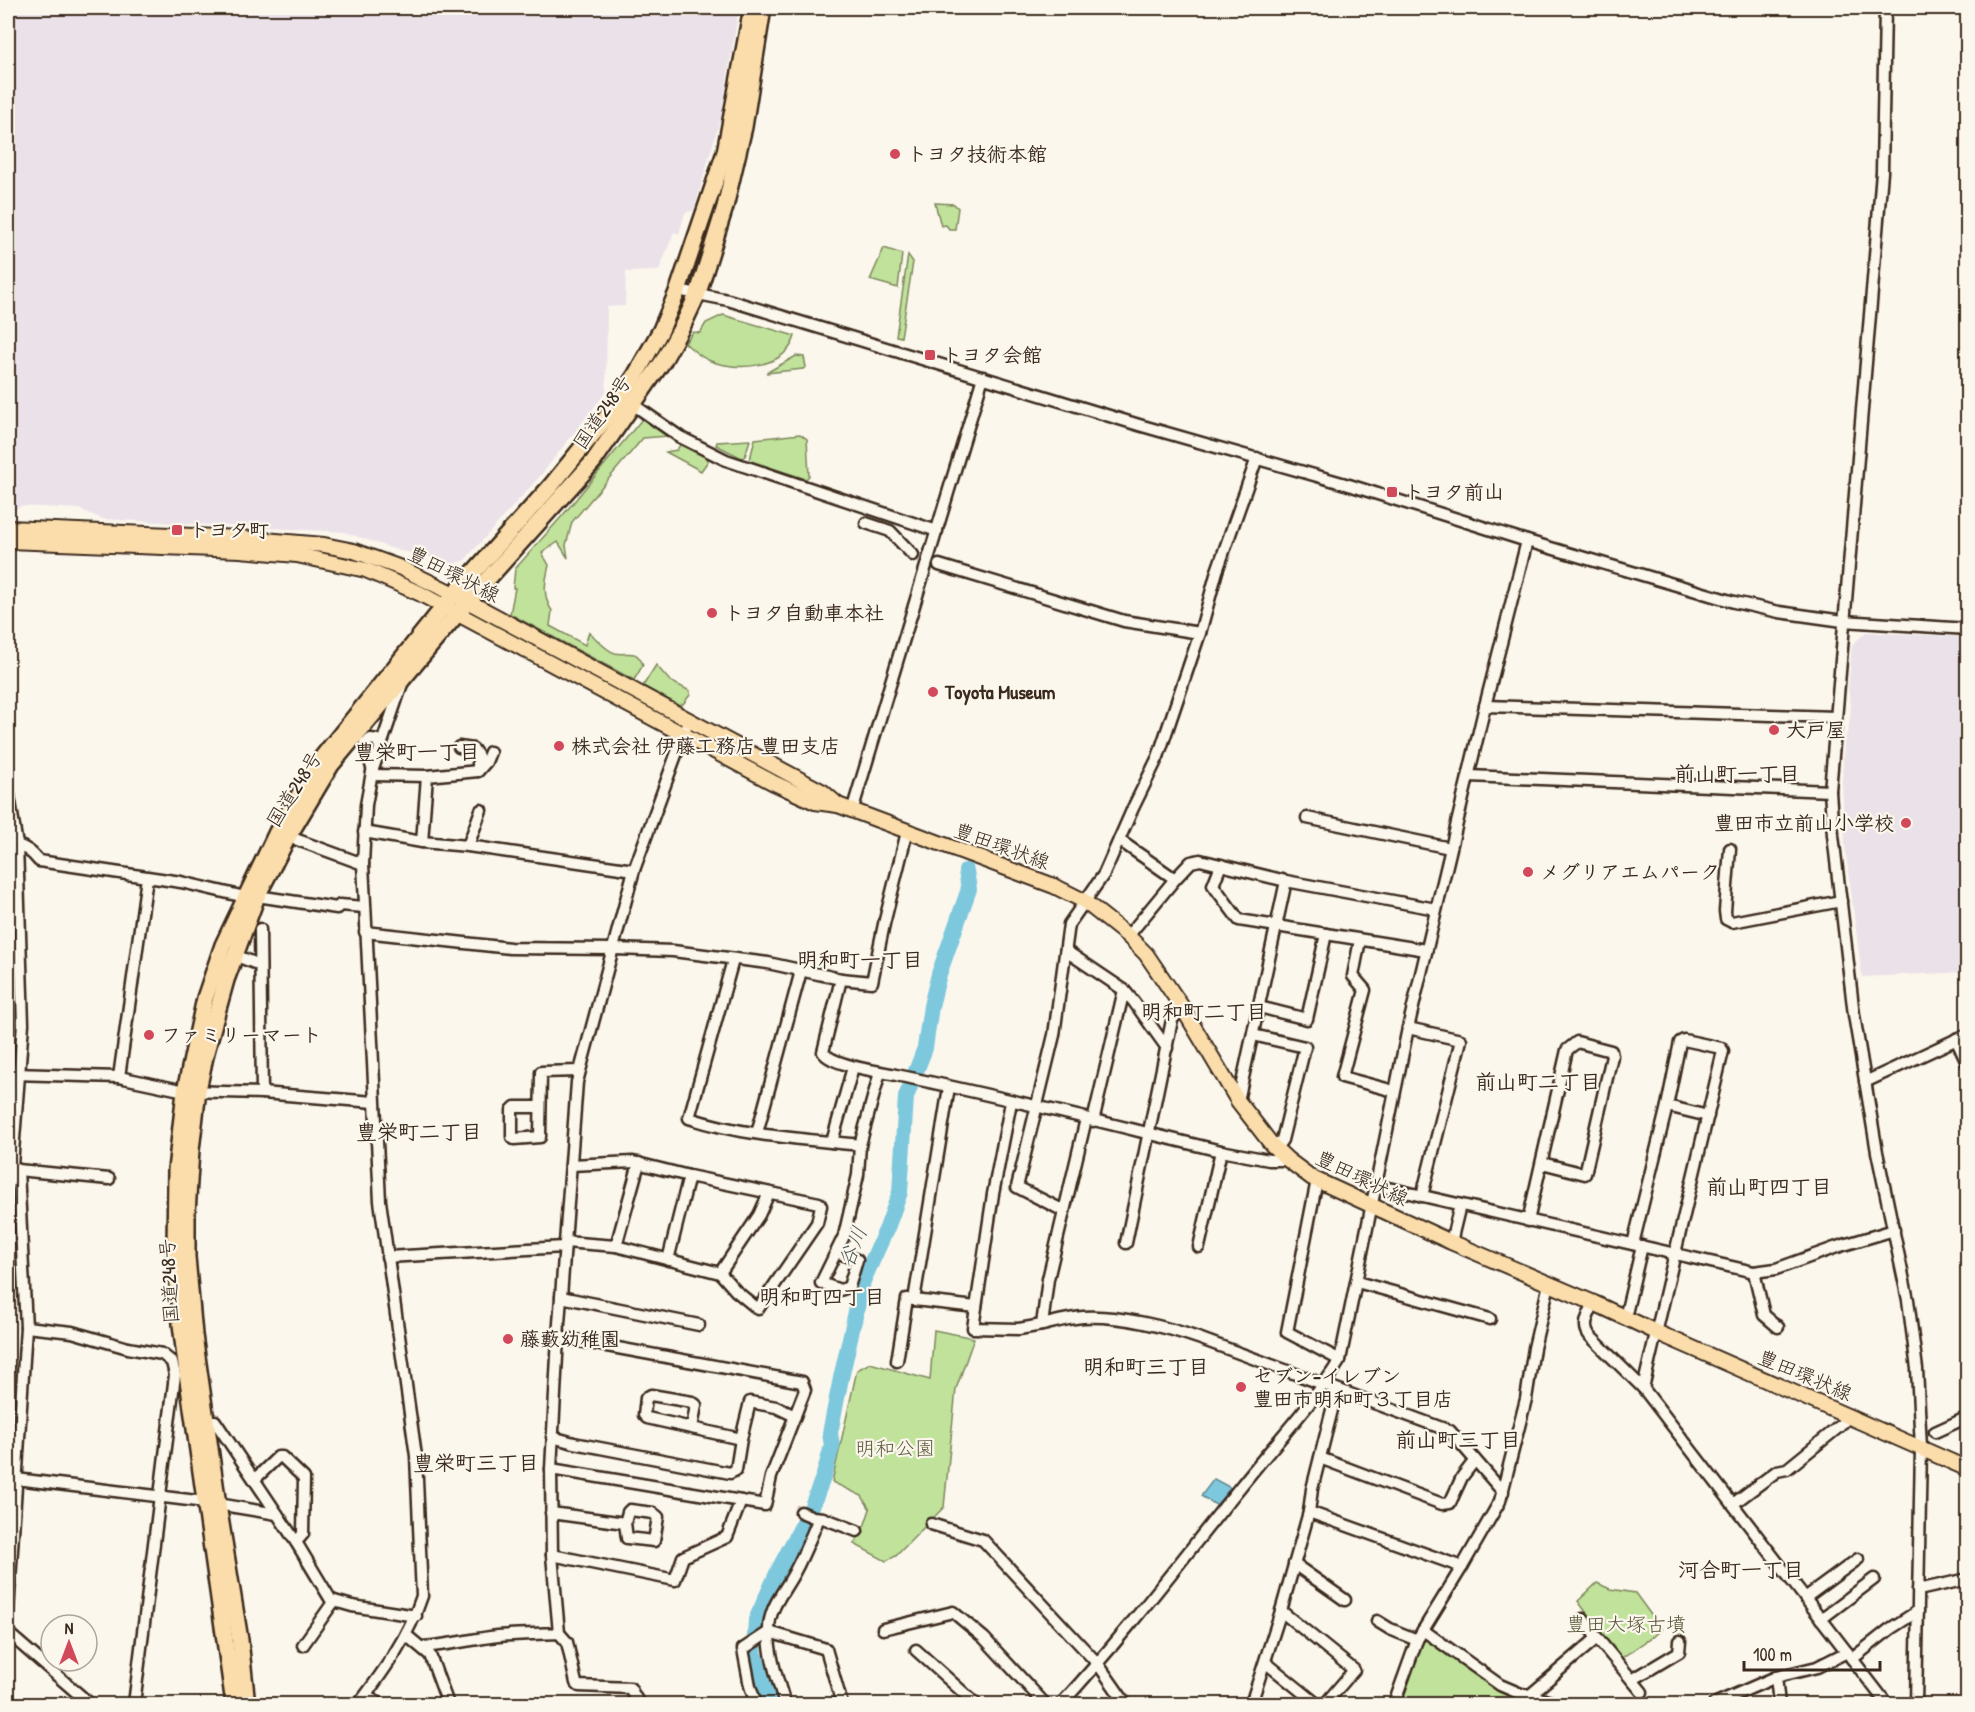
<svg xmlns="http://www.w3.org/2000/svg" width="1975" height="1712" viewBox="0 0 1975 1712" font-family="'Patrick Hand','Klee One',sans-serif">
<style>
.built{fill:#ebe2e9}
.green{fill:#c0e29b;stroke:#7e865c;stroke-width:1.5}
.water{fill:#7ec8de;stroke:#638991;stroke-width:1.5}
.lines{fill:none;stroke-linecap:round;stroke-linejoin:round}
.river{stroke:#7ec8de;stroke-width:16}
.minor-tunnel{stroke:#d5cec3;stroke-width:10;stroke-dasharray:10 5;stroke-linecap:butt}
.minor-casing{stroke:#3b2a1e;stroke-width:15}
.major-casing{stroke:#3b2a1e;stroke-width:18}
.highway-casing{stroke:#3b2a1e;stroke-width:20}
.minor{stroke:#fbf7ec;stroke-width:10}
.major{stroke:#fbddab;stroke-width:14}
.highway{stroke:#fbddab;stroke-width:15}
.rail-casing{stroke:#3b2a1e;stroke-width:5}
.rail{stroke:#fbf7ec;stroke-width:3;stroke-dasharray:9;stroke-linecap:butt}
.poi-dot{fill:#d1495b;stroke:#fbf7ec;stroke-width:2}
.labels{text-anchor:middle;stroke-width:4.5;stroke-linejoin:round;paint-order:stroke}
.poi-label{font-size:20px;font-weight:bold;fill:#3b2a1e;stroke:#fbf7ec;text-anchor:start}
.street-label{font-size:20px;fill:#3b2a1e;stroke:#fbf7ec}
.park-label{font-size:20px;fill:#5c583d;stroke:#fbf7ec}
.neighbourhood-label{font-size:21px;font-weight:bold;fill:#3b2a1e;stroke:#fbf7ec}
.water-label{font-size:21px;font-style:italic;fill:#4f5958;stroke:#fbf7ec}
</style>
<rect width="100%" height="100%" fill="#fbf7ec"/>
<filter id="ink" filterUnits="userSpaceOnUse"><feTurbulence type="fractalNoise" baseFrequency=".0167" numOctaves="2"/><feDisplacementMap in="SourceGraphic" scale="12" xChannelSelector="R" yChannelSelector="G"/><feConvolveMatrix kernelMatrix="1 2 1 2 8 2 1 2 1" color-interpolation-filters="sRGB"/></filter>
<g filter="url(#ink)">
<!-- built -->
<g class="built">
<polygon points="8,8 739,8 721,116 694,210 685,213 679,234 674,232 659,271 626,272 625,306 607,307 606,392 541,475 464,561 449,565 424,555 400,551 344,532 102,519 79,509 21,506 8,513"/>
<polygon points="1866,632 1967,637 1967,972 1862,977 1845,846 1842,781 1844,742 1849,727 1851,704 1848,690 1852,645"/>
</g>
<!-- green -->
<g class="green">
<polygon points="935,203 954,204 958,208 955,229 949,229 946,225 941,226"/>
<polygon points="884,248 902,254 898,288 870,280"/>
<polygon points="908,255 913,262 901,337 896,336"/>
<path d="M 723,315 L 795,336 C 786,369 735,372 708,360 C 699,356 693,350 685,343 L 693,332 L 700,333 L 706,323 Z"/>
<polygon points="796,356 804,357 806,367 803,369 766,373"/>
<path d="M 643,418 L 669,436 L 643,438 L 572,522 L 566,545 L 568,558 L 558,542 L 542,553 L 549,565 C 545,582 542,595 552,611 L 550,626 L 585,645 L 589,632 C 596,638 605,650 615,653 C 628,656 636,647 643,665 L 634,680 L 510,614 L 515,588 L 513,588 L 515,569 L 563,515 Z"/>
<polygon points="800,434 807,439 809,476 806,479 751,461 750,459 755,439"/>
<polygon points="750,440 745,456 742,458 716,445 717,442"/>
<polygon points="681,443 707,456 708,461 701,471 666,452 677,450"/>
<polygon points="656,665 670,681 690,691 690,695 683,704 678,705 643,686"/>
<polygon points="934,1330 974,1338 956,1389 944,1507 896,1556 886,1561 854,1544 865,1524 870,1509 862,1496 832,1482 857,1370 870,1363 930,1380"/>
<polygon points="1597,1583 1610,1589 1635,1593 1662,1630 1620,1659 1578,1601"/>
<path d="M 1427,1637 C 1449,1652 1470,1670 1492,1686 C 1503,1694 1518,1696 1530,1704 L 1398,1704 L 1417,1640 Z"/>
</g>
<!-- water -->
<polygon class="water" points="1214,1479 1231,1488 1216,1505 1201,1496"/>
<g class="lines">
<!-- river -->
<polyline class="river" points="770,1704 754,1652 756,1620 779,1569 810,1511 824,1475 832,1446 830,1433 841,1378 863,1281 887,1228 900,1192 906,1097 925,1048 931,1006 939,974 969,889 966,871"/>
<!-- minor-tunnel -->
<polyline class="minor-tunnel" points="913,555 939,565"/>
<!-- minor casing -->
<g class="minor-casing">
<g id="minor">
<polyline points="1885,8 1882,172 1830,791 1833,835 1854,1015 1877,1152 1908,1300 1917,1369 1921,1448 1916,1704"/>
<polyline points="678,290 728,300 1139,425 1349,485 1527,541 1734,602 1779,612 1843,621 1968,629"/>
<polyline points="634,405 680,437 726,460 937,531"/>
<polyline points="866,523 890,531 913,555"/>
<polyline points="939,565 1124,621 1200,633"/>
<polyline points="1485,706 1836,717"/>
<polyline points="459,747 473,749 478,756 478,771"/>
<polyline points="372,768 365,743 371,739 377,740 380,747"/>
<polyline points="372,775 427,776"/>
<polyline points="1469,776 1830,791"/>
<polyline points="8,789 17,845 23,1024 12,1165 8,1187"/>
<polyline points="852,811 983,377"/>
<polyline points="1307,818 1450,848"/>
<polyline points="364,832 422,842 468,846 634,870"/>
<polyline points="284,835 363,864"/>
<polyline points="1119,840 1175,879"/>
<polyline points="422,842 427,776 478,771 486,762 490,752"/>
<path d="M 8,846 C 20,843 31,851 39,861 L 181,882 L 245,897"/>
<polyline points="468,846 481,810"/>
<polyline points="1730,849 1725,911 1726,919 1732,922 1841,901"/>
<polyline points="1221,865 1213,885 1239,920 1426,950"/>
<polyline points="257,896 337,908 340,905 364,907"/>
<polyline points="260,929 262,1093"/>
<path d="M 365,932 L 510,948 L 614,949 L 673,951 L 768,963 L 841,979 L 823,1052 C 832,1066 879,1071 896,1075 C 1005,1097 1113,1125 1221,1151 L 1269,1160 L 1288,1160"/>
<polyline points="1128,936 1175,879 1191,862 1200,860 1286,881 1436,909"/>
<polyline points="1360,940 1353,976 1365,990 1342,1077 1394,1091"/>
<polyline points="1066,951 1124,990"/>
<polyline points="234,955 260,965"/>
<path d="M 733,960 L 689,1118 C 744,1136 803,1139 860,1145"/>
<polyline points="841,979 872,982 884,924 907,832"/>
<polyline points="1259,1007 1307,1019 1326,934"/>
<polyline points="1408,1028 1461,1040 1422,1196"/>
<polyline points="1253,1035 1305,1047 1282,1140 1276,1148"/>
<polyline points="1956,1039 1968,1065"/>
<polyline points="13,1074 119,1077 185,1091 262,1093 374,1102"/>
<polyline points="119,1077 147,878"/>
<polyline points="1865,1082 1968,1034"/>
<polyline points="1238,1101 1286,881"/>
<polyline points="1011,1102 993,1194 973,1328 1019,1329 1042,1325 1048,1279 1086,1119"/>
<polyline points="1667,1106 1708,1116"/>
<polyline points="540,1107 515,1107 512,1110 512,1137 514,1139 540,1137 541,1072 579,1071"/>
<polyline points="1093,1121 1124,990 1134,1002 1167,1048"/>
<polyline points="757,1133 801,971"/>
<polyline points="832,1142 853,1067"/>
<polyline points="14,1167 18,1170 109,1179"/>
<polyline points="1317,1180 1287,1332 1340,1360"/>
<polyline points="1375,1185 1754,1272 1776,1269 1837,1247 1894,1230"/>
<polyline points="1064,1211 1017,1187 1054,1035 1069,924 1104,874 1133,808 1158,757 1200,633 1217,571 1257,458"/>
<polyline points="1528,1221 1567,1050 1577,1042 1611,1051 1612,1056 1585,1174 1542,1163"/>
<polyline points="565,1242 616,1246 720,1273 736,1291 758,1309 817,1223 821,1206 819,1203 689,1176 633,1162 571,1165"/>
<polyline points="1451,1242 1460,1205"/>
<polyline points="1126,1243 1172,1020 1182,1007"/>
<polyline points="1633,1244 1667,1106 1680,1042 1684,1040 1721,1048 1723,1051 1643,1388"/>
<polyline points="616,1246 639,1163"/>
<polyline points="1199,1247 1221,1151"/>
<polyline points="837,1252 857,1260 849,1287 840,1290 821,1283 844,1236 858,1175 860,1145 880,1072"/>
<polyline points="387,1257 564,1247"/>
<polyline points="668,1260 689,1176"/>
<polyline points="1754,1272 1764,1315 1778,1327"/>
<polyline points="720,1273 759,1215 769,1193"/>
<polyline points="1357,1282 1490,1319"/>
<polyline points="561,1297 699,1325"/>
<polyline points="914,1300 976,1307"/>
<path d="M 1594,1303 C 1589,1315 1581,1325 1590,1336 L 1643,1388 L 1887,1704"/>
<polyline points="1625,1318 1642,1246"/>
<path d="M 1042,1325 C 1055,1322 1069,1318 1083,1317 C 1120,1315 1167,1327 1201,1339 L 1450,1431 L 1503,1492"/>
<polyline points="26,1327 72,1332 128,1348 162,1354 172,1362 175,1375 134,1704"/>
<polyline points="897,1361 907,1299 914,1300 949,1087"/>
<polyline points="206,1421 215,1421 296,1542 331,1600 352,1606 416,1616"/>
<polyline points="692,1428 696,1405 692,1402 651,1395 646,1398 644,1415 647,1418 741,1439 750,1402 776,1407 795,1416"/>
<polyline points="1935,1432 1968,1417"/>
<polyline points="552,1437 574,1443 730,1473 736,1470 741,1439"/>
<polyline points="1320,1458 1442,1504 1450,1503 1462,1477 1475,1460"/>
<polyline points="551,1469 765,1505 771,1477 805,1390 802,1382 558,1337"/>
<polyline points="8,1478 205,1502 277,1514"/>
<polyline points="255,1479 278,1457 282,1457 304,1478 303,1534 296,1542"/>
<polyline points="1733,1504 1777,1471 1787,1469 1840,1426 1849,1415"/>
<polyline points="801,1512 813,1517 823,1518 857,1531"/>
<polyline points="1309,1512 1462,1567"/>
<polyline points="551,1513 625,1523 628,1512 630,1510 653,1513 658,1517 654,1541 627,1538 625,1523"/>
<polyline points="931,1524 983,1540 1098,1664 1126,1704"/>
<polyline points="552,1555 675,1580 683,1557 727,1537 741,1501"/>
<polyline points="1294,1564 1345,1600"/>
<polyline points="1918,1590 1968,1579"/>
<polyline points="1805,1598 1858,1559"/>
<polyline points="1281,1611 1354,1670 1325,1704"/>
<polyline points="8,1613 26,1327 18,1170"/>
<polyline points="1583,1619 1597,1638"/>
<polyline points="1821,1619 1874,1579"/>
<polyline points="1377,1621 1390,1629 1417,1640"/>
<polyline points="883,1629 953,1612 984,1638 1045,1704"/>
<polyline points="1423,1630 1500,1685 1521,1694 1530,1695 1557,1704"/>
<polyline points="8,1633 90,1704"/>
<polyline points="559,1633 567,1642 576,1683 579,1686 630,1688 639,1704"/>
<polyline points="406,1635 430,1655 448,1704"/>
<polyline points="303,1645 334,1601"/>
<path d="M 423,1647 C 449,1645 473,1639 498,1636 C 518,1634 539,1634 559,1633 L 552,1555 L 551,1469 L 558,1337 L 577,1082 L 634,870 L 688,722"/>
<polyline points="916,1650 976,1704"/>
<polyline points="1852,1659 1890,1629 1918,1611"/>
<polyline points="1265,1662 1317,1704"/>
<polyline points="1776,1677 1779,1704"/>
<polyline points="1632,1680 1679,1652 1680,1641"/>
<polyline points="1530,1695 1597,1638 1642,1692"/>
<polyline points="366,1696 380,1704"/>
<path d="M 359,1704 C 384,1671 409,1636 422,1596 L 416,1456 L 380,1201 L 363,864 L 366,805 L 372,772 L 402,684"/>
<polyline points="756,1704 750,1686 743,1649 769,1632 826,1649 842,1704"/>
<path d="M 785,1704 C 778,1681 769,1656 769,1632 C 768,1608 784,1592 794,1573 C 804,1555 811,1536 819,1518"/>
<path d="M 1061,1704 C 1125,1635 1182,1559 1241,1486 C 1274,1444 1312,1405 1340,1360 L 1408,1028 L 1485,706 L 1527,541"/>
<polyline points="1251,1704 1281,1611 1309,1512 1312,1489 1337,1390"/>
<polyline points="1394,1704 1417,1640 1462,1567 1500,1501 1526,1399 1534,1348 1549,1284"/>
<polyline points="1714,1704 1776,1677 1817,1667 1847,1652"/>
</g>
</g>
<!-- major casing -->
<g class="major-casing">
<g id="major">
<polyline points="8,528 240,538 324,545 354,551 401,568 454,594 823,792 838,805"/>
<polyline points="8,541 240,550 297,555 366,570 419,593 772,782 815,802 838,805 1054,886 1084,901 1128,936 1146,954 1182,1007 1238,1101 1272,1145 1288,1160 1312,1178 1451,1242 1594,1303 1656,1332 1968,1469"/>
</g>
</g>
<!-- highway casing -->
<g class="highway-casing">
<g id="highway">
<polyline points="234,1704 187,1373 181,1324 175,1248 176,1170 185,1091 205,998 223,945 277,832 320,760 454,594 550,487 606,418 635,376 661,330 678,290 725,152 752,8"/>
<polyline points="247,1704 240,1640 218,1505 194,1335 187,1257 187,1213 191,1150 198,1090 206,1052 226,980 257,896 288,837 331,765 467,602 593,462 663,361 684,323 698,293 725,207 744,127 763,8"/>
</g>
</g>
<!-- minor -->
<use href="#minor" class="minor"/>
<!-- major -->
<use href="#major" class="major"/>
<!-- highway -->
<use href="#highway" class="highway"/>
<!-- rail casing -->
<g class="rail-casing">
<polyline id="rail" points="8,917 11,1014 8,1110"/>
</g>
<!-- rail -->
<use href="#rail" class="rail"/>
</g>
</g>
<!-- markers -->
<g class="poi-dot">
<circle cx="895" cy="154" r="6"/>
<rect x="924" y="349" width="12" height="12" rx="3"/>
<rect x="1386" y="486" width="12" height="12" rx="3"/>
<rect x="171" y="524" width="12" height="12" rx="3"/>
<circle cx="712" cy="613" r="6"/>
<circle cx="933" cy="692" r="6"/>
<circle cx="1774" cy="730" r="6"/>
<circle cx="559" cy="746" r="6"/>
<circle cx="1906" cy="823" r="6"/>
<circle cx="1528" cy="872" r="6"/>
<circle cx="149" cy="1035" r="6"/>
<circle cx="508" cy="1339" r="6"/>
<circle cx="1241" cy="1387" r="6"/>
</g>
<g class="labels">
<!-- poi labels -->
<g class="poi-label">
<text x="907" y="161">トヨタ技術本館</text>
<text x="942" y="362">トヨタ会館</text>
<text x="1404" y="499">トヨタ前山</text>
<text x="189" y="537">トヨタ町</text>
<text x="724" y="620">トヨタ自動車本社</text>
<text x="945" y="699">Toyota Museum</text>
<text x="1786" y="737">大戸屋</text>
<text x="571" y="753">株式会社 伊藤工務店 豊田支店</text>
<text x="1894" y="830" text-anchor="end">豊田市立前山小学校</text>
<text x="1540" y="879">メグリアエムパーク</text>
<text x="161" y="1042">ファミリーマート</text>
<text x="520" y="1346">藤藪幼稚園</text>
<text x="1253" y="1383">セブン-イレブン<tspan x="1253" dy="23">豊田市明和町３丁目店</tspan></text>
</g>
<!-- street labels -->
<g class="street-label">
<text transform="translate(602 412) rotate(-55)" y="7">国道248号</text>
<text transform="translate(454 574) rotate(27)" y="7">豊田環状線</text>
<text transform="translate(294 789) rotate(-58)" y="7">国道248号</text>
<text transform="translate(1002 846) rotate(20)" y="7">豊田環状線</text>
<text transform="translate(1362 1178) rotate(26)" y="7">豊田環状線</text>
<text transform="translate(169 1281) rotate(-93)" y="7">国道248号</text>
<text transform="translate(1805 1375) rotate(23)" y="7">豊田環状線</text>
</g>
<!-- park labels -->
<g class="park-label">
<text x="895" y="1455">明和公園</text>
<text x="1626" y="1631">豊田大塚古墳</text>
</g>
<!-- neighbourhood labels -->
<g class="neighbourhood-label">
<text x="417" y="759">豊栄町一丁目</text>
<text x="1737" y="781">前山町一丁目</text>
<text x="860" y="967">明和町一丁目</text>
<text x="1204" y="1019">明和町二丁目</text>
<text x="1538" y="1089">前山町二丁目</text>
<text x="419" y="1139">豊栄町二丁目</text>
<text x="1769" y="1194">前山町四丁目</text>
<text x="822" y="1304">明和町四丁目</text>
<text x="1146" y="1374">明和町三丁目</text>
<text x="1458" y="1447">前山町三丁目</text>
<text x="476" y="1470">豊栄町三丁目</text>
<text x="1741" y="1577">河合町一丁目</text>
</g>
<!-- water labels -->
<g class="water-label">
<text transform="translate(853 1247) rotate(-68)" y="7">谷川</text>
</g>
</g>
<!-- margin -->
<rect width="1975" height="1712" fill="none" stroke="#fbf7ec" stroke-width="30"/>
<rect x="15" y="15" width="1945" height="1682" fill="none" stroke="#3b2a1e" stroke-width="2" filter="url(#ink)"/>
<!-- north arrow -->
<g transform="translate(69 1643)"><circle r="28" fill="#fbf7ec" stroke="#aea59a" stroke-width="1.5"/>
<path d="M0-4.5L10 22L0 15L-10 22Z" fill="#d1495b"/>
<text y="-9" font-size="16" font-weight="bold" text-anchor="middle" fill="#3b2a1e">N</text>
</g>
<!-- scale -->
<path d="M1744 1661v9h136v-9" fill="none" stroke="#3b2a1e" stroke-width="3"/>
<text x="1753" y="1661" font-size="18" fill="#3b2a1e" stroke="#fbf7ec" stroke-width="4.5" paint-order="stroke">100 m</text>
</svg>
